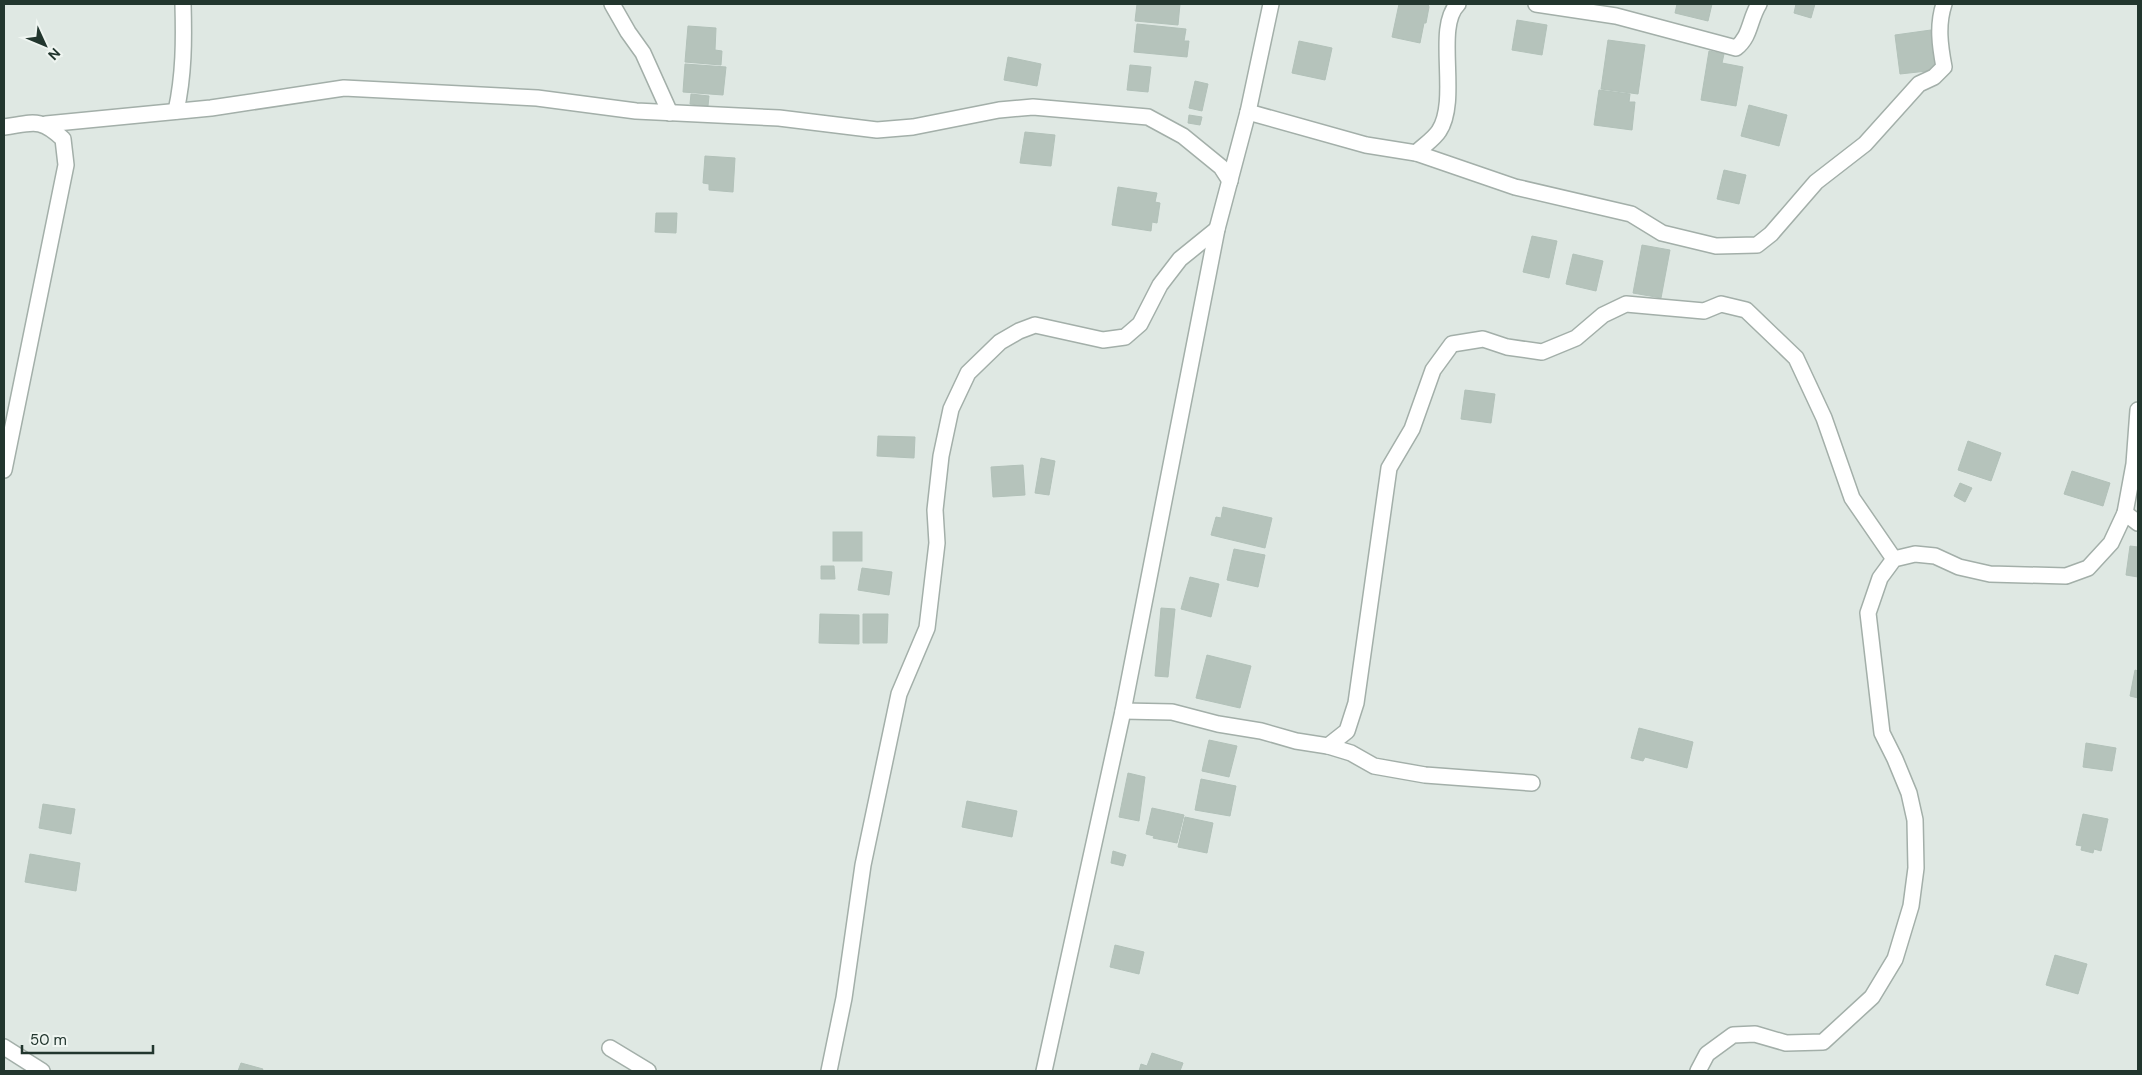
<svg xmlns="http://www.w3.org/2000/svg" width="2142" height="1075" viewBox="0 0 2142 1075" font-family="'DM Sans',sans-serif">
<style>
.building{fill:#b5c3bb;stroke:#b2c1b9}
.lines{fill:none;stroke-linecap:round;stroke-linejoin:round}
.minor-casing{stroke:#a3afa9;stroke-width:18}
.minor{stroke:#fff;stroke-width:15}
</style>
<rect width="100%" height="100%" fill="#dfe8e3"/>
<!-- building -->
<g class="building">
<polygon points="1137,4 1180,4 1178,25 1135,21"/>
<polygon points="1399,4 1428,4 1429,7 1426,23 1424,23 1420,43 1392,37"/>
<polygon points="1677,4 1712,4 1708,21 1675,13"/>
<polygon points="1796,4 1815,4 1811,18 1794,13"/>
<polygon points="1517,20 1547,25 1542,55 1512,50"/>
<polygon points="1137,24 1186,29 1184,41 1189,41 1187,57 1134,52"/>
<polygon points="688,26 716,28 715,50 722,51 721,65 685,62"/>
<polygon points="1931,30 1936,70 1900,74 1895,35"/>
<polygon points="1608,40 1645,45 1638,94 1601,89"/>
<polygon points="1299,41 1332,48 1325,80 1292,73"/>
<polygon points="1709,51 1724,54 1722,63 1743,67 1736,106 1701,100"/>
<polygon points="1008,57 1041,64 1037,86 1004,80"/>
<polygon points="685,64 726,67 723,95 683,92"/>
<polygon points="1130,65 1151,67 1148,92 1127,90"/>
<polygon points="1195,81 1208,84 1202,111 1189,108"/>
<polygon points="1599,90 1630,94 1629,102 1635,102 1632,130 1594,125"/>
<polygon points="691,94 709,96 708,106 690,104"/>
<polygon points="1749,105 1787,115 1779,146 1741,136"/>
<polygon points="1189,115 1202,117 1200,125 1188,123"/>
<polygon points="1025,132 1055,135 1051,166 1020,163"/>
<polygon points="705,156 735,158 733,192 709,190 709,184 703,183"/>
<polygon points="1724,170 1746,175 1739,204 1717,199"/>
<polygon points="1118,187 1157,193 1155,202 1160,203 1157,223 1152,222 1151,231 1112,225"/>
<polygon points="656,213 677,213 676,233 655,232"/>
<polygon points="1532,236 1557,241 1549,278 1523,272"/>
<polygon points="1642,245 1670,250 1661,298 1633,293"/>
<polygon points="1573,254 1603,261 1596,291 1566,284"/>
<polygon points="1465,390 1495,394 1491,423 1461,419"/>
<polygon points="878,436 915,437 914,458 877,456"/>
<polygon points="1968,441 2001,453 1991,481 1958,470"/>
<polygon points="1041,458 1055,461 1049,495 1035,493"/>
<polygon points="1023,465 1025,495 993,497 991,467"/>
<polygon points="2072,471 2110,483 2103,506 2064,494"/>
<polygon points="1960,483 1972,488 1965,502 1954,496"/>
<polygon points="1223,507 1272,518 1265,548 1211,535 1216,517 1221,518"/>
<rect x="833" y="532" width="29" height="29"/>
<polygon points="2130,546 2138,547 2138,577 2126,575"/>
<polygon points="1234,549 1265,555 1258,587 1227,580"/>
<polygon points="821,566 834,566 835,579 821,579"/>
<polygon points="862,568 892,572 889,595 858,590"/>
<polygon points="1190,577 1219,584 1211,617 1181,609"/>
<polygon points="1161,608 1175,609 1168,677 1155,676"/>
<polygon points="820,614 859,615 859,644 819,643"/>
<polygon points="863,614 888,614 887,643 863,643"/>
<polygon points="1207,655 1251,666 1240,708 1196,698"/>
<polygon points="2135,670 2138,671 2138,698 2130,696"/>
<polygon points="1639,728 1693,742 1687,768 1645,757 1643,761 1631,758"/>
<polygon points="1209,740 1237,746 1229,777 1202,771"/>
<polygon points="2086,743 2116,748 2112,771 2083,767"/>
<polygon points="1128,773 1145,777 1139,821 1119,817"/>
<polygon points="1201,779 1236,786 1230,816 1195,810"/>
<polygon points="967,801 1017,811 1012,837 962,827"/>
<polygon points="43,804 75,809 71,834 39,828"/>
<polygon points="1152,808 1184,815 1177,843 1153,838 1154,836 1146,834"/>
<polygon points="2083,814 2108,819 2101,851 2094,849 2093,853 2081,850 2082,846 2076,845"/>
<polygon points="1185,817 1213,823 1207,853 1178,847"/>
<polygon points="1113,851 1126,855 1123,866 1111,863"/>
<polygon points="30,854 80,863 76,891 25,882"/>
<polygon points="1115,945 1144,952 1139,974 1110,967"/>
<polygon points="2055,955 2087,964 2078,994 2046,985"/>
<polygon points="1152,1053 1183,1063 1180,1071 1139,1071 1141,1064 1147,1066"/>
<polygon points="241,1063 263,1069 262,1071 238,1071"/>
</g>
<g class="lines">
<!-- minor casing -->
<g class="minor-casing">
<g id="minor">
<polyline points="612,4 628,32 643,53 670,113"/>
<path d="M 1536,4 L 1616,16 L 1736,48 C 1751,36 1749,20 1759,4"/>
<path d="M 176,111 C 184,75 184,40 183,4"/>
<path d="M 1248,112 L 1366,145 L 1416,153 C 1423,146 1434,139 1439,131 C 1460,99 1434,27 1458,4"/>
<polyline points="46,124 211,108 344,88 537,98 636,111 779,118 877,130 913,127 999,110 1033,107 1148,117 1183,136 1221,167 1230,181"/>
<path d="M 4,127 C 33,123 40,117 63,139 L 66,165 L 4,470"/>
<path d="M 1416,153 L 1515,187 L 1631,214 L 1662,233 L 1716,246 L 1757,245 L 1771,234 L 1816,182 L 1865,144 L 1919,84 L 1934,77 L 1944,67 C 1940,46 1937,25 1944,4"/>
<polyline points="2125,513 2138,523"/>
<polyline points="1123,711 1172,712 1218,724 1261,731 1296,741 1328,746 1347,731 1356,703 1389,468 1412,429 1433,370 1452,344 1483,339 1507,347 1542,352 1576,338 1603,315 1626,304 1704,311 1721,304 1746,310 1796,358 1824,418 1852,498 1894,559"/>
<polyline points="1328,746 1351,753 1374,766 1425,775 1532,783"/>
<polyline points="4,1047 42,1071"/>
<polyline points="610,1048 648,1071"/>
<polyline points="829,1071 844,998 863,865 899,694 927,628 937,543 935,510 941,456 951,409 968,373 1000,342 1019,331 1035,325 1103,340 1125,337 1140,324 1160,285 1180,259 1217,229"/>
<polyline points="1044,1071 1123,711 1217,229 1248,112 1271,4"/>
<polyline points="1698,1071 1707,1054 1733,1035 1755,1034 1786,1043 1823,1042 1872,997 1895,959 1911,906 1916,868 1915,820 1909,793 1895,759 1882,733 1868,613 1880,578 1894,559 1915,554 1935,556 1959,567 1990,574 2066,576 2088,568 2111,543 2125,513 2134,464 2138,410"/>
</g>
</g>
<!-- minor -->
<use href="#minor" class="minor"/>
</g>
<!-- border -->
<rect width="2142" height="1075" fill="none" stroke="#22362e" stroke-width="10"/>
<!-- north arrow -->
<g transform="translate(45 45) rotate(134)" stroke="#eff5f1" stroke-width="4" paint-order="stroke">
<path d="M0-4L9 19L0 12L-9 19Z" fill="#22362e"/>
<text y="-8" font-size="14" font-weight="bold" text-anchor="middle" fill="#22362e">N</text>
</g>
<!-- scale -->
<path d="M22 1045v8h131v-8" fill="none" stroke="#22362e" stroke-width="2.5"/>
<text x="30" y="1045" font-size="15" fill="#22362e" stroke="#eff5f1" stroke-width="4" paint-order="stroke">50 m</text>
</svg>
